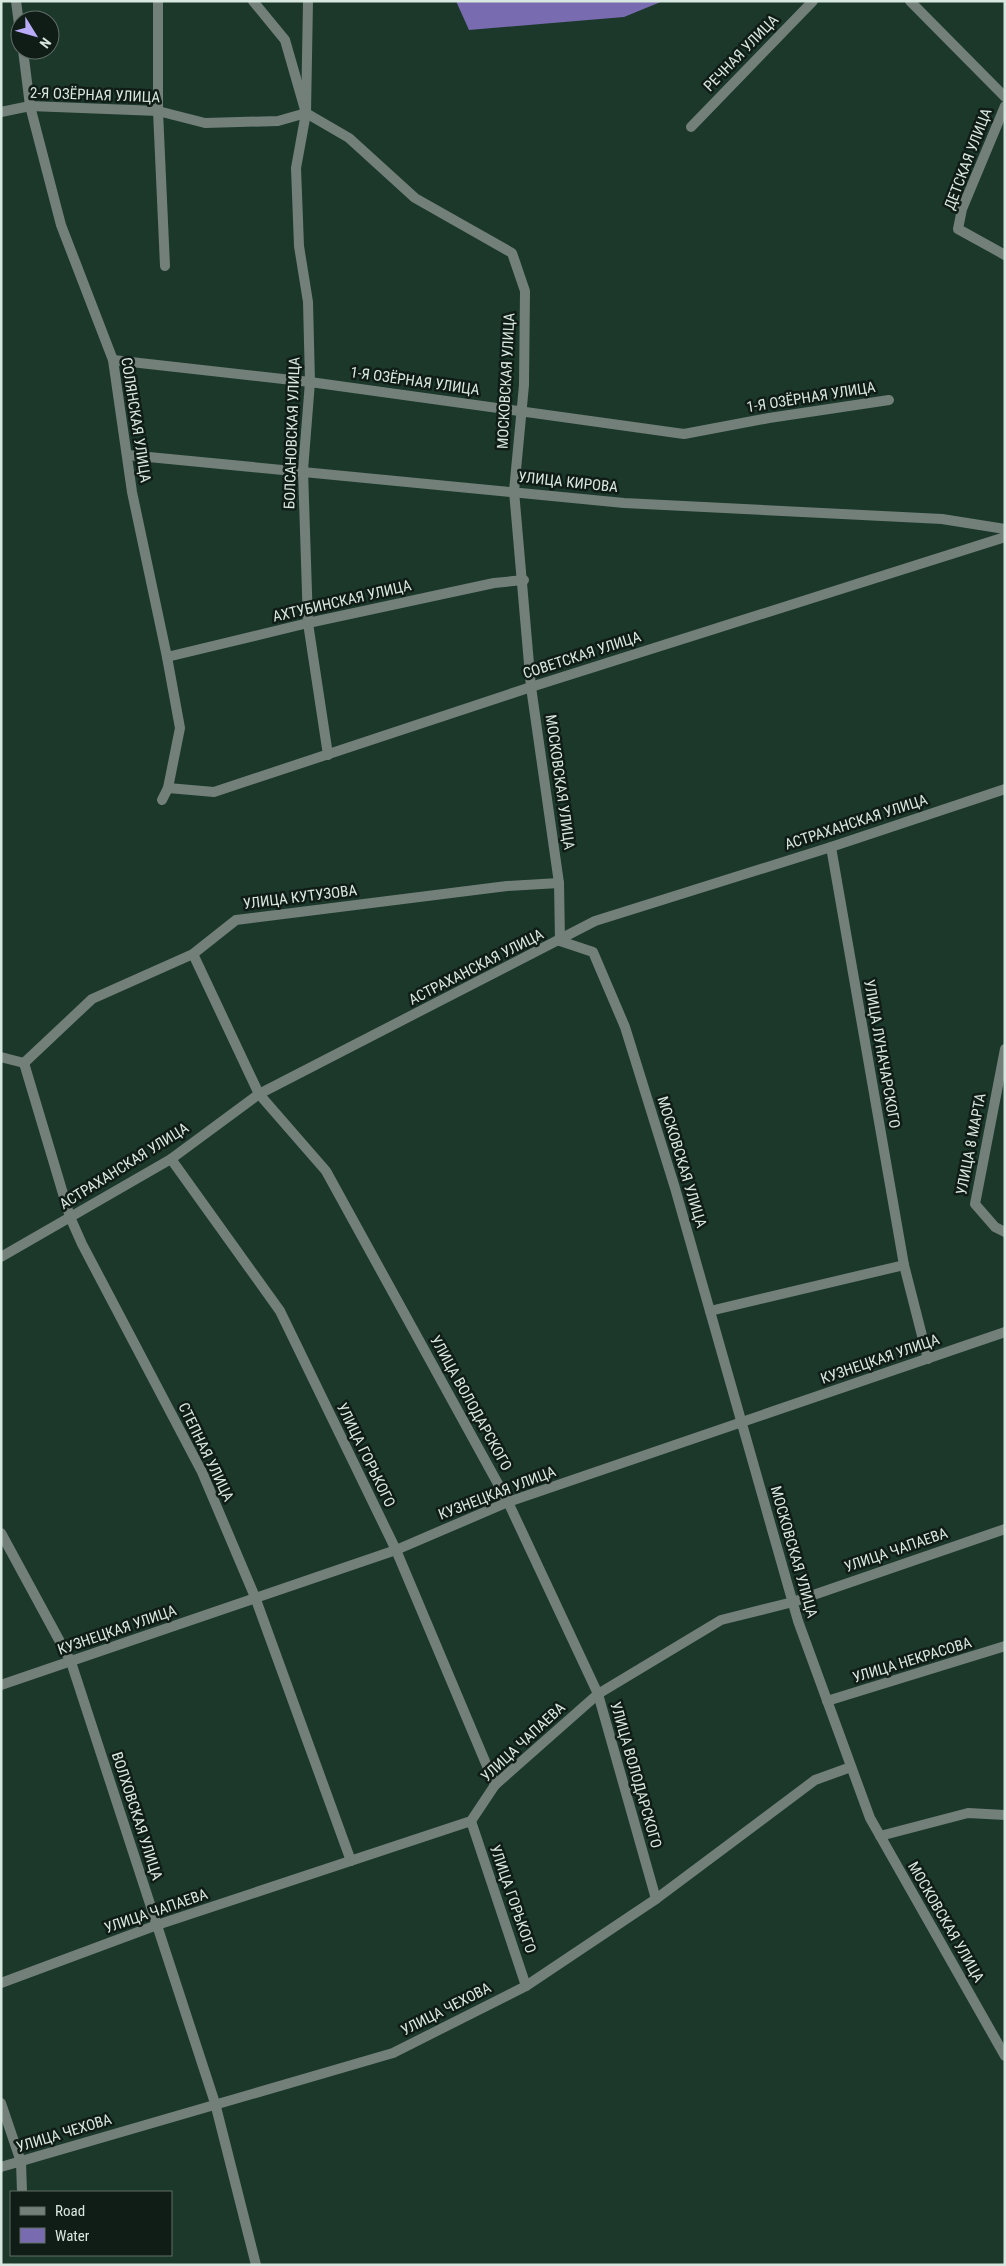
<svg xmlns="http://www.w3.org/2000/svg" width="1006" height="2266" viewBox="0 0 1006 2266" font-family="'Roboto Condensed',sans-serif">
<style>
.water{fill:#786baf}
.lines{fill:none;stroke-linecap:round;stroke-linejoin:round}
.minor{stroke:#728079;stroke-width:10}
.labels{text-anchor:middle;stroke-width:5;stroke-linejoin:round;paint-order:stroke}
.street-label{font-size:15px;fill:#d8e8e0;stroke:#101c16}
</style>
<rect width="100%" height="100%" fill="#1b382b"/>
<!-- water -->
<polygon class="water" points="456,1 663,1 624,17 469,30"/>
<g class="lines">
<!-- minor -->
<g class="minor">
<polyline points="16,1 20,32"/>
<polyline points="158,1 158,111 165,266"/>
<polyline points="253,1 285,40 306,113 349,138 415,198 512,253 525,291 524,385 514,491 531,687 559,883 560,941"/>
<polyline points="308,1 306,113 296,168 299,246 308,302 310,382 303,470 308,623 328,755"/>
<polyline points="910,1 1005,97"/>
<polyline points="23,50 30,106 61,225 113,360 132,492 167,657 180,728 168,788 162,800"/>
<polyline points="1005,106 962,209 958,229 1005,255"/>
<polyline points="1,112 30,106 158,111 205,123 278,121 306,113"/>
<polyline points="691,127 813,1"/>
<polyline points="113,360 310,382 684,434 769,418 889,400"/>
<polyline points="128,455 624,503 942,519 1005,529"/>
<polyline points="167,657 308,623 494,583 524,580"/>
<polyline points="168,788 214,792 531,687 1005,537"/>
<polyline points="831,847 904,1265 928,1359"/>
<polyline points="560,941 593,952 625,1027 675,1188 798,1621 870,1818 1005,2056"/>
<polyline points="193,954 259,1094 326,1171 508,1502 598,1694 656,1899"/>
<polyline points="1005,1049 975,1204 995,1227 1005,1232"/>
<polyline points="1,1057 24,1063 92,999 193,954 236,920 507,886 559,883"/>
<polyline points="24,1063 70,1217 82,1244 202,1472 255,1597 351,1861"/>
<polyline points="171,1159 280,1311 396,1550 495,1785"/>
<polyline points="1,1257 171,1159 259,1094 595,921 831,847 1005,789"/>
<polyline points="710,1311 904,1265"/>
<polyline points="1,1533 71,1662 215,2103 256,2265"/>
<polyline points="1,1685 396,1550 508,1502 1005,1332"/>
<polyline points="827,1701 1005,1646"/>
<polyline points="471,1821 526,1986"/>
<polyline points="880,1836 968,1813 1005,1815"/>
<polyline points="1,1983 157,1925 471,1821 495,1785 598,1694 721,1620 793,1602 1005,1529"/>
<polyline points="1,2103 21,2162 22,2192"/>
<polyline points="1,2167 393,2053 526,1986 656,1899 815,1780 851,1767"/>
</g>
</g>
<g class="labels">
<!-- street labels -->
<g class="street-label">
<text transform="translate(741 53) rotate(-46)" y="5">РЕЧНАЯ УЛИЦА</text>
<text transform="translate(95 95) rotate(2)" y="5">2-Я ОЗЁРНАЯ УЛИЦА</text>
<text transform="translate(968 159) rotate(-69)" y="5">ДЕТСКАЯ УЛИЦА</text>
<text transform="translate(415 381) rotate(8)" y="5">1-Я ОЗЁРНАЯ УЛИЦА</text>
<text transform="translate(506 381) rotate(-87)" y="5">МОСКОВСКАЯ УЛИЦА</text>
<text transform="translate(811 397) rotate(-9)" y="5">1-Я ОЗЁРНАЯ УЛИЦА</text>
<text transform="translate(136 420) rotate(81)" y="5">СОЛЯНСКАЯ УЛИЦА</text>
<text transform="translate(292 433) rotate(-88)" y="5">БОЛСАНОВСКАЯ УЛИЦА</text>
<text transform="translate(568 482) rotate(6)" y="5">УЛИЦА КИРОВА</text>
<text transform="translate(342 601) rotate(-13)" y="5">АХТУБИНСКАЯ УЛИЦА</text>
<text transform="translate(582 655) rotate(-18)" y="5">СОВЕТСКАЯ УЛИЦА</text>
<text transform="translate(560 782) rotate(82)" y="5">МОСКОВСКАЯ УЛИЦА</text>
<text transform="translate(856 822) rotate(-18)" y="5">АСТРАХАНСКАЯ УЛИЦА</text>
<text transform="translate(300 897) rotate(-7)" y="5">УЛИЦА КУТУЗОВА</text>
<text transform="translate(476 967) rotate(-27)" y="5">АСТРАХАНСКАЯ УЛИЦА</text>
<text transform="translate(882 1054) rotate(80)" y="5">УЛИЦА ЛУНАЧАРСКОГО</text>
<text transform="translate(971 1144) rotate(-79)" y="5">УЛИЦА 8 МАРТА</text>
<text transform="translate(682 1162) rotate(73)" y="5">МОСКОВСКАЯ УЛИЦА</text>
<text transform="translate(124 1166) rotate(-32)" y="5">АСТРАХАНСКАЯ УЛИЦА</text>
<text transform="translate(880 1359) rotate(-19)" y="5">КУЗНЕЦКАЯ УЛИЦА</text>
<text transform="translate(471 1403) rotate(61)" y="5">УЛИЦА ВОЛОДАРСКОГО</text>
<text transform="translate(206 1452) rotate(64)" y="5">СТЕПНАЯ УЛИЦА</text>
<text transform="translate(366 1455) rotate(64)" y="5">УЛИЦА ГОРЬКОГО</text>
<text transform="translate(497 1493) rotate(-21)" y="5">КУЗНЕЦКАЯ УЛИЦА</text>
<text transform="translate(896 1550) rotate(-19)" y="5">УЛИЦА ЧАПАЕВА</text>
<text transform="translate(794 1552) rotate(74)" y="5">МОСКОВСКАЯ УЛИЦА</text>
<text transform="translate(117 1630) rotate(-19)" y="5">КУЗНЕЦКАЯ УЛИЦА</text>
<text transform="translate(912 1660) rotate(-17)" y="5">УЛИЦА НЕКРАСОВА</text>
<text transform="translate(523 1742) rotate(-43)" y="5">УЛИЦА ЧАПАЕВА</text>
<text transform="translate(636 1775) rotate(74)" y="5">УЛИЦА ВОЛОДАРСКОГО</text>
<text transform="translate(137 1816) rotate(72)" y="5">ВОЛХОВСКАЯ УЛИЦА</text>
<text transform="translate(513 1899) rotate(71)" y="5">УЛИЦА ГОРЬКОГО</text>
<text transform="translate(156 1911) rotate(-19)" y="5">УЛИЦА ЧАПАЕВА</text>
<text transform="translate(946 1922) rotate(60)" y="5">МОСКОВСКАЯ УЛИЦА</text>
<text transform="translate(446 2009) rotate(-27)" y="5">УЛИЦА ЧЕХОВА</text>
<text transform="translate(64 2133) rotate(-17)" y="5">УЛИЦА ЧЕХОВА</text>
</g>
</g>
<!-- border -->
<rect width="1006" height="2266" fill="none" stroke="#d8e8e0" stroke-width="5"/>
<!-- legend -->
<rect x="10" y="2191" width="162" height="65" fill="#101c16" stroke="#606e67"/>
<rect x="20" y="2207" width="25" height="8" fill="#728079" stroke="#606e67"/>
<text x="55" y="2216" font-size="15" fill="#d8e8e0">Road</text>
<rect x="20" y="2228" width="25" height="15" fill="#786baf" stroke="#606e67"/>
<text x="55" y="2241" font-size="15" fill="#d8e8e0">Water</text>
<!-- north arrow -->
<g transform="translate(35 35) rotate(127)"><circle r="24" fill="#101c16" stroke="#606e67"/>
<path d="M0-4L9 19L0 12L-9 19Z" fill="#b8abf7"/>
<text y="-8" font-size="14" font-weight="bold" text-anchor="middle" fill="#d8e8e0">N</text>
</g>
</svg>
